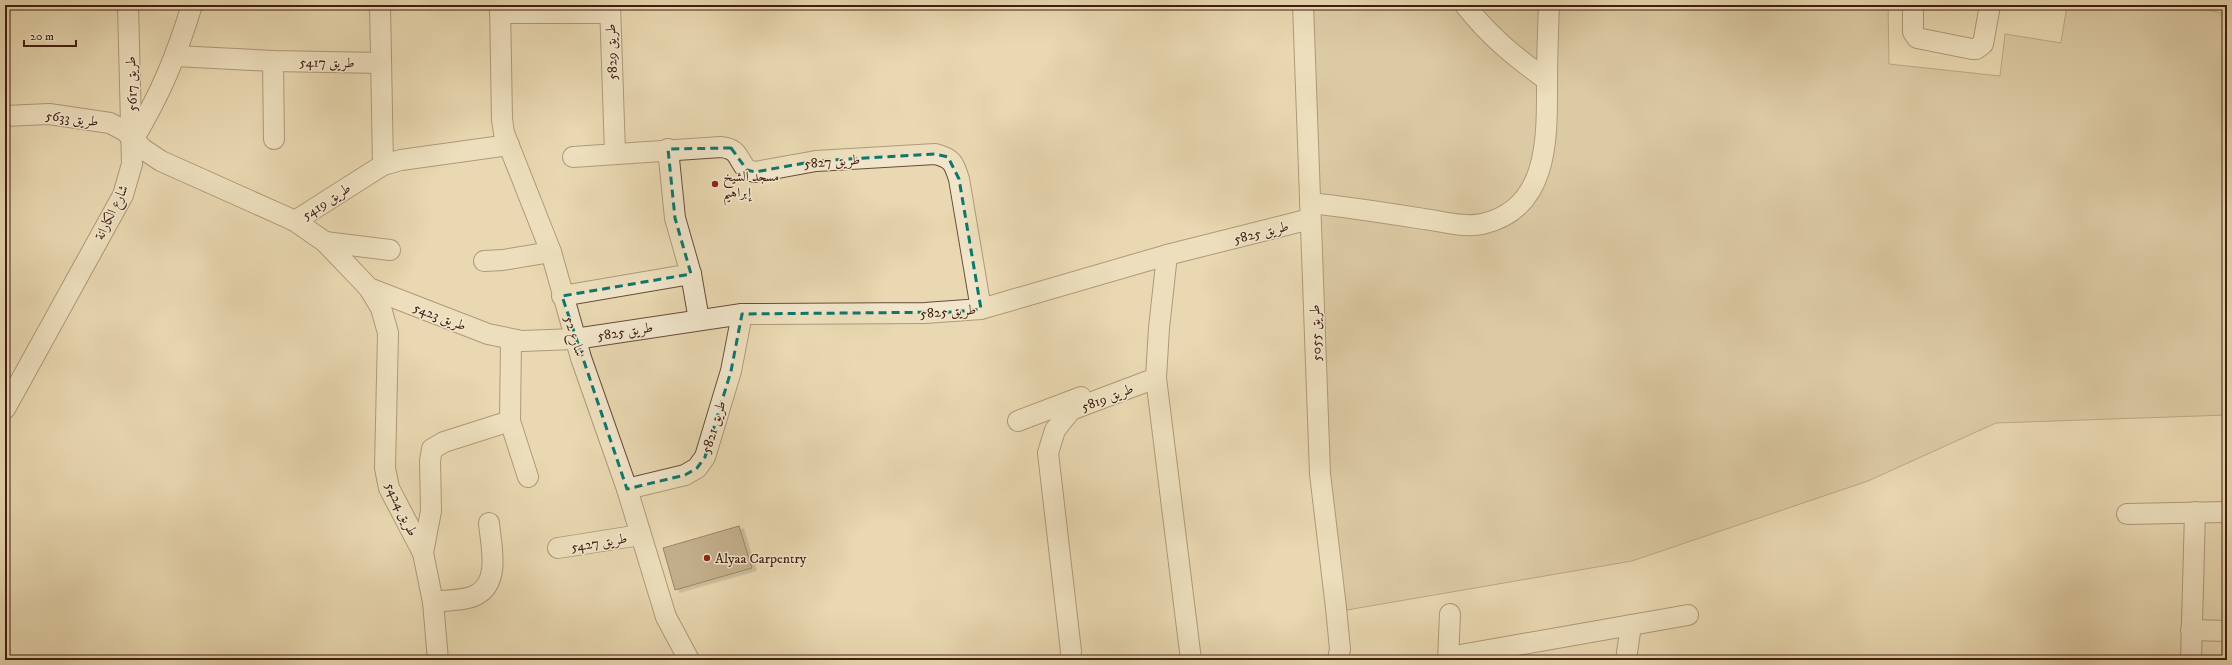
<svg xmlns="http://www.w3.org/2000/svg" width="2232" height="665" viewBox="0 0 2232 665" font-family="'IM FELL DW Pica',Amiri,serif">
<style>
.green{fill:#ccb896;stroke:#866b53}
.building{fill:#987f64;stroke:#401e10;filter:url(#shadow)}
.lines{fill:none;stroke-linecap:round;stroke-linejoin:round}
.minor-casing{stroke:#6a4c38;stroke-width:22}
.minor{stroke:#f1e6cc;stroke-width:20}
.marked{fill:none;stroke:#0f766e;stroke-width:3;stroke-dasharray:8 5;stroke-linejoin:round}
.poi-dot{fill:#8f2418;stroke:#f1e6cc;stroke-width:1.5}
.labels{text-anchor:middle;stroke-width:3;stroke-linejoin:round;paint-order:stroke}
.street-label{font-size:14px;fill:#401e10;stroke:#f1e6cc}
.poi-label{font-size:14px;fill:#401e10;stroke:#f1e6cc;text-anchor:start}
</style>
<defs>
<filter id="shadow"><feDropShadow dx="4.5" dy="2.5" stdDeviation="0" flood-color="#0004"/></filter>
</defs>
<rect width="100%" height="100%" fill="#e9d8b1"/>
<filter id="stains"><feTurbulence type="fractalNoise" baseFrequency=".005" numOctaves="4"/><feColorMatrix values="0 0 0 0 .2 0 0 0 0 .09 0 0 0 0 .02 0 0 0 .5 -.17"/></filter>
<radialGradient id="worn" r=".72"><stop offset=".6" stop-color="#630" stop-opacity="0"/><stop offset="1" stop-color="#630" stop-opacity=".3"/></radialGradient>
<!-- green -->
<polygon class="green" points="1313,5 1888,5 1889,64 2000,76 2005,34 2061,43 2067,5 2193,5 2227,15 2227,415 1996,423 1868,481 1632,561 1347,610 1331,512"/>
<!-- building -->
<polygon class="building" points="739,526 752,568 675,590 663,548"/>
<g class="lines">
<!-- minor casing -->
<g class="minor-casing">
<g id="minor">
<polyline points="380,5 383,165"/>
<polyline points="500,5 502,119 504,133 551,252 581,358 627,489 666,617 689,660"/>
<polyline points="610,5 615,153"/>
<polyline points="1303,5 1320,474 1336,608 1340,649 1338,660"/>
<path d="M 1465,5 C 1489,36 1516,58 1547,80"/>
<polyline points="1913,5 1913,32 1917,38 1972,49 1976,49 1983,44 1990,5"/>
<polyline points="500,13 610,13"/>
<polyline points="176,56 273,61 381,63"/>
<polyline points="273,61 274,139"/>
<polyline points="5,116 49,114 110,123 125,131 143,149 161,161 295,221 325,242 369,288 488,334 522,341 575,339 742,314 925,313 981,309 1167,255 1310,219"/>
<path d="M 133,140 C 161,93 176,57 192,5"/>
<polyline points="668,149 675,218 691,274 699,320"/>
<path d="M 573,157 L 721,147 C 739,149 737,158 747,170 L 755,172 L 816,161 L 935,154 C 952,158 954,163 959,179 L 981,309"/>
<path d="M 1310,203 C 1348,207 1386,213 1424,219 C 1441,221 1464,228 1482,224 C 1550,209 1547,136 1547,81 C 1547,56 1548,30 1549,5"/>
<polyline points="295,221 383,165 401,160 509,145"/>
<polyline points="325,242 390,250"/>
<polyline points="484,261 503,260 551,252"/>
<polyline points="369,288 381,308 388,333 385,468 389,488 423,553 433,602 438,660"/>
<polyline points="562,296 691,274"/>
<polyline points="1156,378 1191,660"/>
<polyline points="5,409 123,195 132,164 128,5"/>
<polyline points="510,421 528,477"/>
<polyline points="1018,421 1081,397"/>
<polyline points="627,489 685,475 697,468 705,457 731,371 742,314"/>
<polyline points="2127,514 2227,512"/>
<polyline points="558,548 640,535"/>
<polyline points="423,553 431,511 430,461 432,449 444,442 510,421 511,340"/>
<path d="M 433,602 C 445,600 465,601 476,595 C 501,582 491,546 489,523"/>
<polyline points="2191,630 2227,631"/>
<polyline points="1449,657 1688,615"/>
<polyline points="1070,660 1071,651 1048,453 1055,430 1071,410 1156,378 1159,328 1167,255"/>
<polyline points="1448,660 1450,614"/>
<polyline points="1626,660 1631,625"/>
<polyline points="2191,660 2195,512"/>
</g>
</g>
<!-- minor -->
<use href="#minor" class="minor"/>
</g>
<!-- marked area -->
<path d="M0 0H2232V665H0ZM 731,148 L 747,170 L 755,172 L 816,161 L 935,154 L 948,157 L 959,179 L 981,309 L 954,312 L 742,314 L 731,371 L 705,457 L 697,468 L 685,475 L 627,489 L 562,296 L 691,274 L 675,218 L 668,149 Z" fill="#e9d8b1" fill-opacity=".55" fill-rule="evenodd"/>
<path class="marked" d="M 731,148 L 747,170 L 755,172 L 816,161 L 935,154 L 948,157 L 959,179 L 981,309 L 954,312 L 742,314 L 731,371 L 705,457 L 697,468 L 685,475 L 627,489 L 562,296 L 691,274 L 675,218 L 668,149 Z"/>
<!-- markers -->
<g class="poi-dot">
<circle cx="715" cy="184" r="4"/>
<circle cx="707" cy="558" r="4"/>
</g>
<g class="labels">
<!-- street labels -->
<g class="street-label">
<text transform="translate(611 52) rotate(-92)" y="5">طريق 5829</text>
<text transform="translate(327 62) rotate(1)" y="5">طريق 5417</text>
<text transform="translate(131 84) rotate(-92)" y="5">طريق 5617</text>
<text transform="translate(72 118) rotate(7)" y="5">طريق 5633</text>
<text transform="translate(832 161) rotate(-4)" y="5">طريق 5827</text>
<text transform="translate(326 201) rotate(-33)" y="5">طريق 5419</text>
<text transform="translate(111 212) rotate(-64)" y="5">شارع الكارانة</text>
<text transform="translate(1261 232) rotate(-14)" y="5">طريق 5825</text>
<text transform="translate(948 311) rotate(-4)" y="5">طريق 5825</text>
<text transform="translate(440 316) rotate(21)" y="5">طريق 5423</text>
<text transform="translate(625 331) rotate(-9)" y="5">طريق 5825</text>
<text transform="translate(1315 333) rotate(-92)" y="5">طريق 5055</text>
<text transform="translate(575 336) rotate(73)" y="5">شارع 52</text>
<text transform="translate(1107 397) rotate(-21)" y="5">طريق 5819</text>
<text transform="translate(713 427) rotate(-73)" y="5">طريق 5821</text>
<text transform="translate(402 509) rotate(65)" y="5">طريق 5424</text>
<text transform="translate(599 542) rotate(-9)" y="5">طريق 5427</text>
</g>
<!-- poi labels -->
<g class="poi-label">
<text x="723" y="181">مسجد الشيخ<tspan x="723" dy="16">إبراهيم</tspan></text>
<text x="715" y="563">Alyaa Carpentry</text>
</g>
</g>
<!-- margin -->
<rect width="2232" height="665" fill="none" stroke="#e9d8b1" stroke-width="20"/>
<rect x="6" y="6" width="2220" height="653" fill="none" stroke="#401e10" stroke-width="2"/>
<rect x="10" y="10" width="2212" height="645" fill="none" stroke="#401e10"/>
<!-- scale -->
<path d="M24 40v6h52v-6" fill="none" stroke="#401e10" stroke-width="2"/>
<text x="30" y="40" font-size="12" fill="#401e10" stroke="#f1e6cc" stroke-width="3" paint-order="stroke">20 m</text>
<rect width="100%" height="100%" filter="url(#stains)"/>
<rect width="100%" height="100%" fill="url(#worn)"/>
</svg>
